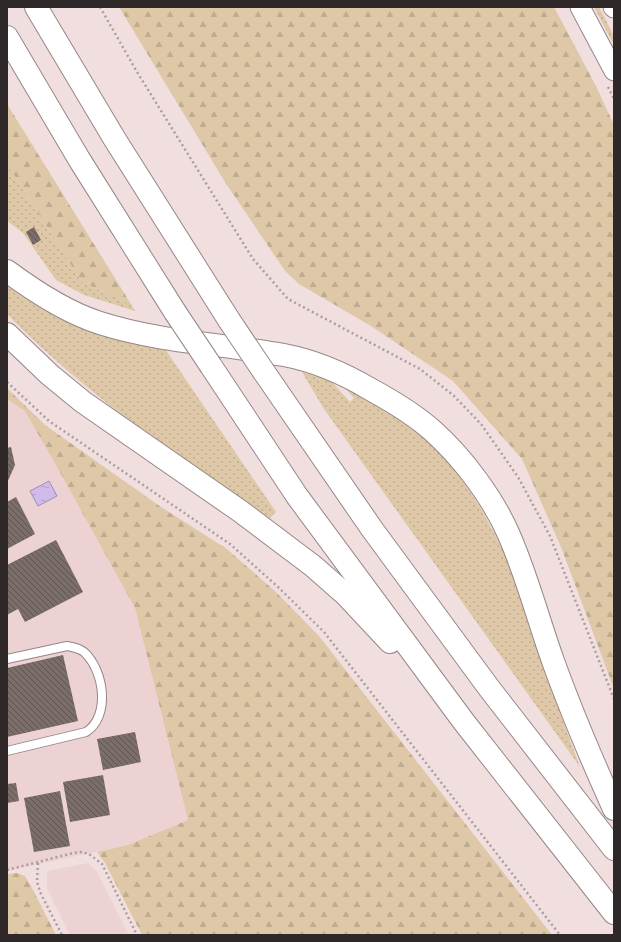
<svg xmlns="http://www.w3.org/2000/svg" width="621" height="942" viewBox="0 0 621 942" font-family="Karla,sans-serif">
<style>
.built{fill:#edd2d4}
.grass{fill:url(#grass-dots)}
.forest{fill:url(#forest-firs)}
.water{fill:url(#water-ripples);stroke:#a08fb0}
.building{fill:url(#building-back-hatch)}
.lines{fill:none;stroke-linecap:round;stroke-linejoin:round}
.service-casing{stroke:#968687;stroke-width:10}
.tertiary-casing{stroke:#968687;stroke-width:21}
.motorway-casing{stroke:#968687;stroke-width:24}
.path{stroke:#ab9d9e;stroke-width:2.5;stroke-dasharray:2 3;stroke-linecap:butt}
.service{stroke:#fff;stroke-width:8}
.tertiary{stroke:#fff;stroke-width:19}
.motorway{stroke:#fff;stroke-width:22}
.motorway-bridge-casing{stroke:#968687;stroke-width:24;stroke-linecap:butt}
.motorway-bridge{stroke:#fff;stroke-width:22}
</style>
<defs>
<pattern id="grass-dots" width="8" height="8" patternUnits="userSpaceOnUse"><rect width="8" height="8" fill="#dec8a7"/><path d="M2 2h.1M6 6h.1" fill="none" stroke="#bfac90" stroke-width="1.8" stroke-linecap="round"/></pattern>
<pattern id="forest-firs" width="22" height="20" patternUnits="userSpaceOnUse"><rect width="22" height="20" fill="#dec8a7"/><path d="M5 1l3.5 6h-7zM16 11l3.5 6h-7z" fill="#bfac90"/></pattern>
<pattern id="water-ripples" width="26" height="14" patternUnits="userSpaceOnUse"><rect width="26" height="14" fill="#d0bbea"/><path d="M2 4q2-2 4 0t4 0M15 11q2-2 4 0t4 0" fill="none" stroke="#b3a1c9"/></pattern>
<pattern id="building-back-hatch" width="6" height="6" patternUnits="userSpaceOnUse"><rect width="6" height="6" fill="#7b6d67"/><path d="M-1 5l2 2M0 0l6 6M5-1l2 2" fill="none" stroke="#605550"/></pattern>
</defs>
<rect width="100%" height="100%" fill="#f1dfe0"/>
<!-- built -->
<g class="built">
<polygon points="7,397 25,410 57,467 135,608 188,820 128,845 7,871"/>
<polygon points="88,863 96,870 129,935 70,935 47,889 47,871"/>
</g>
<!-- grass -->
<g class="grass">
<polygon points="594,7 599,7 614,36 614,45"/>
<polygon points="7,164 82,282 131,304 135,311 84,295 56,280 23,233 7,221"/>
<path d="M 7,286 C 38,309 76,328 114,339 C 130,344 148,346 165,349 L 276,512 L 270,518 C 227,488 182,460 140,429 C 93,393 48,356 7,314 Z"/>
<polygon points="302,372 331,381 350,402 354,398 341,384 409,424 427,440 459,475 480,507 500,544 513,572 530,631 580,767 324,409"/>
</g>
<!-- forest -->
<g class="forest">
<polygon points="119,7 554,7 596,86 614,125 614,689 561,547 522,459 453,381 371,326 299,284 285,271 225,182"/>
<polygon points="7,104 131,304 82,282 7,164"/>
<polygon points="7,388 45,425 161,507 227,549 275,591 319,636 552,935 142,935 105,863 97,852 128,845 188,820 135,608 57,467 25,411 7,399"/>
<polygon points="17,873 25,876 32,888 56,935 7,935 7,874"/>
</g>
<!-- water -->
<polygon class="water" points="49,481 57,496 38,506 30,491"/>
<!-- building -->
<g class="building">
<polygon points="34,227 41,240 33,245 26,232"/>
<polygon points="11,447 15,465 7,483 7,448"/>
<polygon points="16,497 35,534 7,549 7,502"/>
<polygon points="56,540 83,592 25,622 18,609 7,615 7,565"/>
<polygon points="63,655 78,721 7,737 7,668"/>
<polygon points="135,732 141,762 103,770 97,739"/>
<polygon points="103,775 110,815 70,822 63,782"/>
<polygon points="16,783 19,801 7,803 7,784"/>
<polygon points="60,791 70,846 34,852 24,798"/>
</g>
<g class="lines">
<!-- service casing -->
<g class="service-casing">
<path id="service" d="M 7,659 L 67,646 C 73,647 79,648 84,652 C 104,670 111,716 86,732 L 7,751"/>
</g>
<!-- tertiary casing -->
<g class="tertiary-casing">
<g id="tertiary">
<polyline points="580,7 614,71"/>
<polyline points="613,7 614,8"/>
</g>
</g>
<!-- motorway casing -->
<g class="motorway-casing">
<g id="motorway">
<polyline points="36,7 114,138 229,320"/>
<polyline points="7,37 79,159 175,312"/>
<path d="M 7,271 C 34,291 68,313 100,323 C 159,342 223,344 284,355 C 315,361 343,373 370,389 C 392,401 414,414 433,431 C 463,458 493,498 509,535 C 527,576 538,619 553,661 C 571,711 592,760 614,809"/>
<polyline points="7,334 50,375 83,402 240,511 313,566 346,595 390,642"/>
<polyline points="211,366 297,496 464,722 614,913"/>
<polyline points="264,372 372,529 489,688 614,849"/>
</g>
</g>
<!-- path -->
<g class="path">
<polyline points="100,7 137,72 253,259 288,299 420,369 453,395 481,424 518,477 550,536 614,699"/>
<polyline points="608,87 614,99"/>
<polyline points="7,382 49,421 230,544 278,587 324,632 560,935"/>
<polyline points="38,863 37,882 41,894 62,935"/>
<polyline points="7,870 73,853 81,852 89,854 102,864 137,935"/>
</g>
<!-- service -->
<use href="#service" class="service"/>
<!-- tertiary -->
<use href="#tertiary" class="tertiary"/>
<!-- motorway -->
<use href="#motorway" class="motorway"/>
<!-- motorway-bridge casing -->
<g class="motorway-bridge-casing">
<g id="motorway-bridge">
<polyline points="175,312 211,366"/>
<polyline points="229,320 264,372"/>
</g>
</g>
<!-- motorway-bridge -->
<use href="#motorway-bridge" class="motorway-bridge"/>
</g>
<!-- border -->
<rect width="621" height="942" fill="none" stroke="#2f2829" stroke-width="16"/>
</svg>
